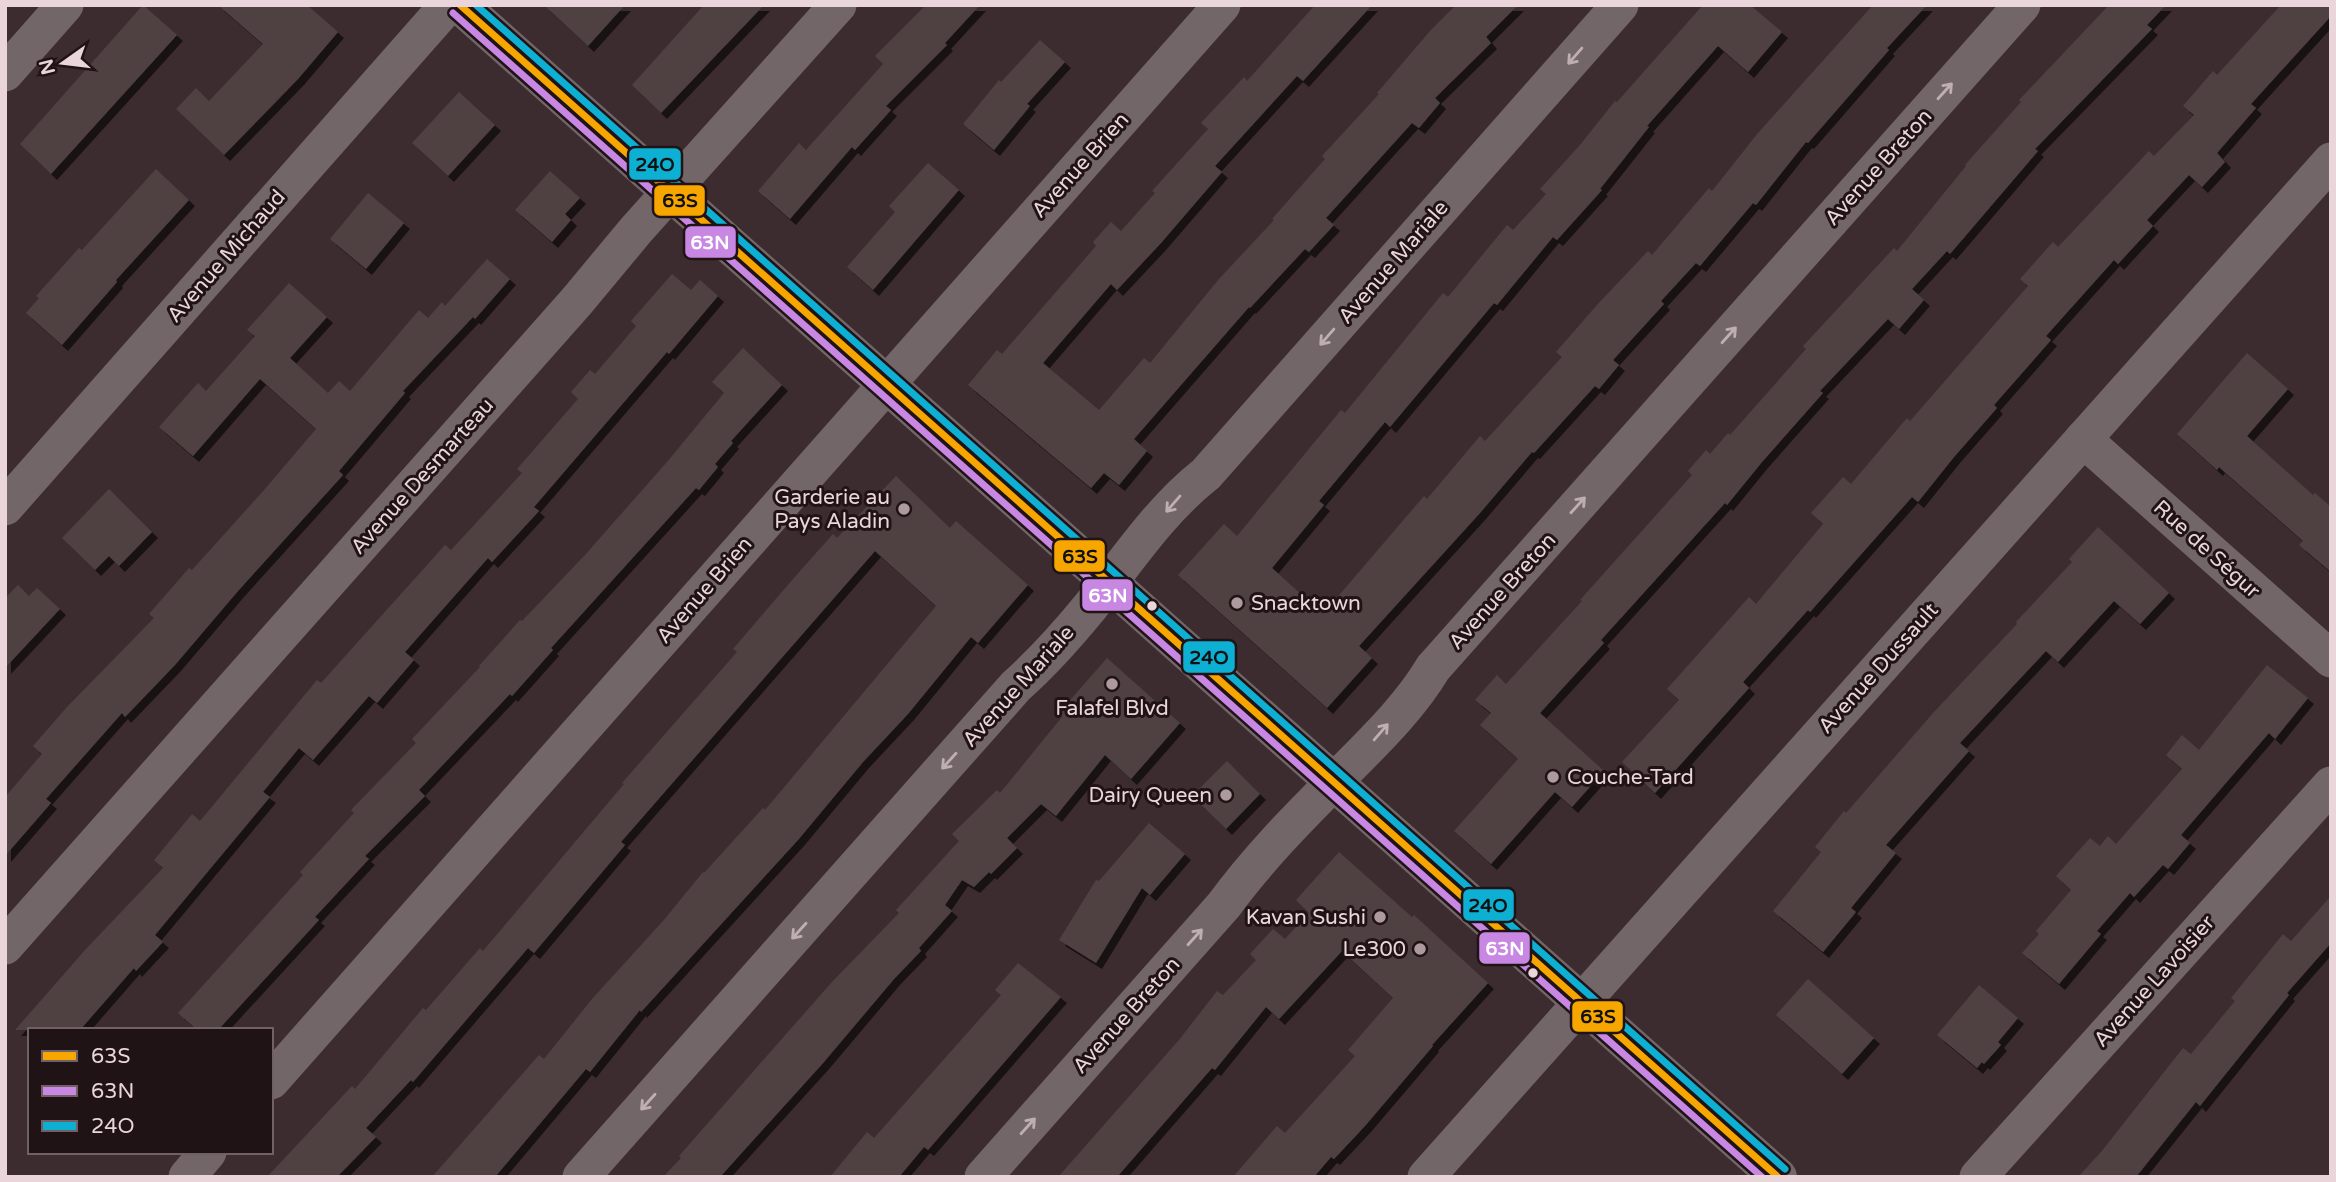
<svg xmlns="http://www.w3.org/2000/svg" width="2336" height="1182" viewBox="0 0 2336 1182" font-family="'Varela Round',sans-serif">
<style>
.building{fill:#4f4142;filter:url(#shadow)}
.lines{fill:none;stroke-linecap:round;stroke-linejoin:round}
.street{stroke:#736668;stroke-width:37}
.secondary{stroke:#736668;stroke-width:38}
.bus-1-casing{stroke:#201316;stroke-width:12}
.bus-2-casing{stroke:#201316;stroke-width:12}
.bus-3-casing{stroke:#201316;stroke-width:12}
.bus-1{stroke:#f7a600;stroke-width:7}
.bus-2{stroke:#c787e3;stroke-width:7}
.bus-3{stroke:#0dafd3;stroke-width:7}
.oneway{stroke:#c0afb2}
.poi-dot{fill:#ad9a9e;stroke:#201316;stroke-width:2.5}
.bus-dot{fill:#ead6da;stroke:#201316;stroke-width:2.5}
.labels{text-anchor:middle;stroke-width:6;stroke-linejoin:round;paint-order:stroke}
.street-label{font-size:21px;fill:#ead6da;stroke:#201316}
.poi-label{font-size:21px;fill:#ead6da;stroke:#201316;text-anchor:end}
.line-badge{stroke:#201316;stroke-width:2.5}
.badge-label{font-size:19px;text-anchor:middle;font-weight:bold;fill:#fff}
.pale-badge-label{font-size:19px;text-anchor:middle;font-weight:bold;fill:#111}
</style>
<defs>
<filter id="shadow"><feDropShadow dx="6" dy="6" stdDeviation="0" flood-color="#0009"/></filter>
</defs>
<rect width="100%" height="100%" fill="#3c2c30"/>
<!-- building -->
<g class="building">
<polygon points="143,5 177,35 51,174 20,144"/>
<polygon points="218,5 307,5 338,32 298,79 224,155 176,109 196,88 209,101 263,44"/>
<polygon points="544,5 625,5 588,46"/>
<polygon points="704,5 764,5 661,113 632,85"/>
<polygon points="926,5 980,5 945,43 947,45 886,106 891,110 855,150 852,147 790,219 758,191 799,143 806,150 883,64 875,56"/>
<polygon points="1315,5 1372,5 1303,81 1297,76 1215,166 1222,172 1161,243 1117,290 1111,284 1043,363 1099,410 1144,358 1150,363 1219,279 1274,220 1272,219 1325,159 1322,156 1379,94 1377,93 1430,31 1456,5 1518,5 1486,37 1491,43 1435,98 1440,103 1419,128 1412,123 1326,218 1334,225 1309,252 1305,249 1250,308 1249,307 1134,439 1147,451 1119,485 1104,473 1091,488 968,385 997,350 1002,354 1096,246 1093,242 1111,222 1121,231 1155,193 1152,191 1208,129 1201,123 1244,77 1247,81"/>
<polygon points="1703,5 1750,5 1782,32 1748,72 1718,46 1647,126 1649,127 1600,189 1602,190 1557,240 1553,237 1497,305 1494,303 1390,427 1385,422 1319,501 1324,505 1272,568 1323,614 1424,496 1427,499 1480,436 1485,441 1562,357 1556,352 1597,305 1648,251 1652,255 1709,188 1712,191 1758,133 1873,5 1927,5 1887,48 1889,50 1808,143 1806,142 1756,205 1753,203 1700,266 1696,263 1661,301 1664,304 1613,360 1619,365 1599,389 1595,386 1534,453 1532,452 1480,513 1359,646 1372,658 1327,708 1178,575 1224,524 1237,536 1341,410 1345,413 1443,293 1448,297 1507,225 1513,230 1546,194 1540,189 1580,145 1615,101 1617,102"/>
<polygon points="2109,5 2166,5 2147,25 2152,29 2035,149 2038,151 1950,254 1947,251 1912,289 1924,300 1899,329 1888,319 1820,391 1823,393 1762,462 1727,505 1725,503 1601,640 1604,643 1540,713 1604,771 1572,807 1555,792 1491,864 1454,831 1518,759 1480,725 1491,713 1475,700 1497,675 1506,684 1582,601 1580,600 1692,475 1688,471 1706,450 1710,454 1728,433 1730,435 1806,349 1803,346 1894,248 1897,251 1966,166 1965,165 2021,102 2019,100"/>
<polygon points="2281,5 2331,5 2331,16 2251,104 2256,108 2217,153 2225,162 2202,187 2189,175 2147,220 2153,226 2118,264 2114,260 2046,336 2051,340 1994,405 1997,408 1954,457 1918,502 1912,497 1810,612 1808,610 1743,682 1749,688 1655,793 1622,762 1679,700 1667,689 1749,597 1756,604 1823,524 1811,513 1843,477 1851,484 1907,418 1910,421 2028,286 2020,279 2053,242 2058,247 2149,151 2154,156 2194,115 2183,106 2213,71 2217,75"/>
<polygon points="1040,40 1065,62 1027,104 1030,106 994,150 963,124 999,80 1001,82"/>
<polygon points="459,92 495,125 448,176 412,143"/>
<polygon points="928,163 959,190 873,290 847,267 895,212 889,206"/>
<polygon points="156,169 189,200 116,280 117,282 62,345 26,313 39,298 36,296 79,248 82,250"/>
<polygon points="550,171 580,198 565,214 571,220 552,242 515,210"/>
<polygon points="368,193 404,223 366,269 330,239"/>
<polygon points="487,259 510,279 475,319 473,317 403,391 405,393 339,471 343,475 238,591 175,665 125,717 122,713 46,799 51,803 5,856 5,797 42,754 33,746 67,707 154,618 149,614 189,568 192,570 265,489 316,429 260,379 193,456 159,427 198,383 206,391 255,336 247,330 289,283 327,317 290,358 328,393 339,381 350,391 419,310 428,318 442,302 445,306"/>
<polygon points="672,274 691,290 700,280 718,296 669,354 667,352 534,507 539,511 492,562 488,558 405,652 414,660 377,703 369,696 313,760 299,748 263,792 270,797 155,935 163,942 136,971 134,968 80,1030 15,1030 86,949 163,868 154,860 192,814 200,821 317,680 321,683 445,545 451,550 522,473 517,469 578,399 571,392 590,370 595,374 636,326 631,321"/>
<polygon points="743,348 782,385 731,441 733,443 715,464 718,467 699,490 696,488 551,648 553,650 512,696 510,694 419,790 425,796 365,856 369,859 315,917 319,920 218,1030 197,1030 178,1013 303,875 300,872 354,813 351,810 416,743 412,739 480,667 479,666 520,620 522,621 585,555 667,462 724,393 712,382"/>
<polygon points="2247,353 2288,389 2247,436 2313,495 2315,493 2331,507 2331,572 2299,545 2303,541 2219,467 2217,470 2177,434"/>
<polygon points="896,476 950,528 956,521 1028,585 978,643 971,637 908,714 863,762 798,840 641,1012 640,1010 590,1072 586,1069 495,1177 432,1177 539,1055 544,1059 592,999 663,921 703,872 704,873 763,808 765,810 936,606 875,551 621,842 625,845 534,953 528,948 413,1082 411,1080 366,1128 376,1137 337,1177 267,1177 352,1086 355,1089 423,1008 426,1010 480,948 483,951 624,784 622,783 737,652 733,649 793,579 833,534 837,538"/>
<polygon points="109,489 152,532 119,566 109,556 95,570 62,538"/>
<polygon points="2098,527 2169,593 2140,624 2114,601 2058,662 2046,651 1960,743 1969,751 1886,845 1896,853 1851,908 1856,912 1823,952 1773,911 1821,852 1815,847 1844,811 1846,813 1934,712 2017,624 2016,622 2072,562 2069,559"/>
<polygon points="18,585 29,596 37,588 60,609 5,668 5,598"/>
<polygon points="1107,658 1180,723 1131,779 1105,755 1056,816 1041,804 1007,838 1017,848 991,874 989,872 974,887 962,880 945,905 952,911 919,948 921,951 894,979 824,1062 720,1177 663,1177 681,1158 679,1156 831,983 899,913 896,910 959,841 952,834 997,790 1000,793 1062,717 1058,714"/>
<polygon points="2267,665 2308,698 2275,739 2269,733 2181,835 2190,843 2168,869 2163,865 2134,897 2130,893 2097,931 2101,934 2059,984 2022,953 2039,934 2036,931 2071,890 2056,876 2090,838 2100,846 2108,836 2116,844 2182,769 2166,755 2182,735 2199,750"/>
<polygon points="1227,761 1260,794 1226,829 1192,796"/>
<polygon points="1149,823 1185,854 1150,895 1142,888 1096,963 1059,940 1096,880 1099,881"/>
<polygon points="1339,852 1412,917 1414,915 1488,983 1432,1045 1433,1046 1365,1126 1334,1159 1331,1157 1314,1177 1233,1177 1277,1126 1285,1133 1355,1056 1348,1050 1393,998 1342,951 1279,1019 1266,1007 1215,1070 1212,1068 1117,1177 1058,1177 1179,1040 1217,991 1223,995 1256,960 1250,954 1273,929 1285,939 1309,913 1296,900"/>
<polygon points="2331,896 2331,943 2287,993 2289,995 2200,1106 2196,1102 2136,1177 2078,1177 2101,1152 2183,1048 2191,1054 2235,1001 2231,998 2283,934 2291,941"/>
<polygon points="1018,963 1061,997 928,1150 924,1147 899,1177 830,1177 867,1132 874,1138 1001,995 995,990"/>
<polygon points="1808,979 1874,1038 1842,1074 1776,1015"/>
<polygon points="1979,985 2018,1018 1998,1042 2001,1045 1984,1064 1982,1062 1977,1068 1937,1035"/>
</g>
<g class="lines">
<!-- street -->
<g class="street">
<polyline points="5,73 65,5"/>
<polyline points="2083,439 2331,659"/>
<polyline points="5,507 448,5"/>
<polyline points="5,946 577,301 636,230 838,5"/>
<polyline points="271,1081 1222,5"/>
<polyline points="187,1177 208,1152"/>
<path d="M 581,1177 L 1016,686 C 1043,662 1067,635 1090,607 C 1127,561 1159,511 1206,474 L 1620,5"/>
<path d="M 983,1177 L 1224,905 C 1256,861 1296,820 1335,781 C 1369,746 1408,710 1433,668 L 2022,5"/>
<polyline points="1426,1177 2331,161"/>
<polyline points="1978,1177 2331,785"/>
</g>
<!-- secondary -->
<polyline class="secondary" points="460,5 1778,1177"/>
<!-- bus-1 casing -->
<g class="bus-1-casing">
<polyline id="bus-1" points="460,5 1778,1177"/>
</g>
<!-- bus-2 casing -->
<g class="bus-2-casing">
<polyline id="bus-2" points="453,13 1762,1177"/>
</g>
<!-- bus-3 casing -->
<g class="bus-3-casing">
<polyline id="bus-3" points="476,5 1785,1169"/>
</g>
<!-- bus-1 -->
<use href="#bus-1" class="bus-1"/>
<!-- bus-2 -->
<use href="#bus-2" class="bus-2"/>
<!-- bus-3 -->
<use href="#bus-3" class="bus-3"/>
</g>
<!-- one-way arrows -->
<defs><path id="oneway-shaft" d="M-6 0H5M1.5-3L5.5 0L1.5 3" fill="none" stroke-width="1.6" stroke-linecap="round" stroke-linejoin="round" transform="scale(1.75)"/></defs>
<g class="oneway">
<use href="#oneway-shaft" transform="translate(1575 56) rotate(131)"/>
<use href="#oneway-shaft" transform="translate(1945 91) rotate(-48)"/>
<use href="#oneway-shaft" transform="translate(1729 335) rotate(-48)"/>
<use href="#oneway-shaft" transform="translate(1327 337) rotate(131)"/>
<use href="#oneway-shaft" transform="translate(1173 504) rotate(131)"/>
<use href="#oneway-shaft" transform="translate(1578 505) rotate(-48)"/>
<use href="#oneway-shaft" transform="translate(1381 732) rotate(-49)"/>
<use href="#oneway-shaft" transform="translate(949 761) rotate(132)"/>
<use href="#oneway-shaft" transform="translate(799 931) rotate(132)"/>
<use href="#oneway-shaft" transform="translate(1195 937) rotate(-48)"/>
<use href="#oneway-shaft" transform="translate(648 1102) rotate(132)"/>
<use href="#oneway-shaft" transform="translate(1028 1126) rotate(-48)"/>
</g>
<!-- markers -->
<g class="poi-dot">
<circle cx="904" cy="509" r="7"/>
<circle cx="1237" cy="603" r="7"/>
<circle cx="1112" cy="684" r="7"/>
<circle cx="1553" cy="777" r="7"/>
<circle cx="1226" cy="795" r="7"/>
<circle cx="1380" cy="917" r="7"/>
<circle cx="1420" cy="949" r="7"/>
</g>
<g class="bus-dot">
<circle cx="1152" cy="606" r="6"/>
<circle cx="1533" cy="973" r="6"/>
</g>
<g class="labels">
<!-- street labels -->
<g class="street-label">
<text transform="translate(1080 165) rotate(-48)" y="7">Avenue Brien</text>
<text transform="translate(1878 167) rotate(-48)" y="7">Avenue Breton</text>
<text transform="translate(226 256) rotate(-49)" y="7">Avenue Michaud</text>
<text transform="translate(1393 262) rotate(-49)" y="7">Avenue Mariale</text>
<text transform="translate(422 476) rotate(-48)" y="7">Avenue Desmarteau</text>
<text transform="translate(2207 549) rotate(42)" y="7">Rue de Ségur</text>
<text transform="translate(704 590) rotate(-49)" y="7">Avenue Brien</text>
<text transform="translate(1502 591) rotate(-48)" y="7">Avenue Breton</text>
<text transform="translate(1878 668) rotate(-48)" y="7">Avenue Dussault</text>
<text transform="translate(1018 686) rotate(-48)" y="7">Avenue Mariale</text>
<text transform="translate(2154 981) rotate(-48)" y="7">Avenue Lavoisier</text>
<text transform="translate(1126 1015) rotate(-48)" y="7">Avenue Breton</text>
</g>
<!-- poi labels -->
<g class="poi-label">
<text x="890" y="504">Garderie au<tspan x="890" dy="24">Pays Aladin</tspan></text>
<text x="1251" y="610" text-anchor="start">Snacktown</text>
<text x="1112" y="715" text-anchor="middle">Falafel Blvd</text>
<text x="1567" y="784" text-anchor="start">Couche-Tard</text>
<text x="1212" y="802">Dairy Queen</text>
<text x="1366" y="924">Kavan Sushi</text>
<text x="1406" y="956">Le300</text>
</g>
</g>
<g class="line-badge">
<rect x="628" y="147" width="54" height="34" rx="7" fill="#0dafd3"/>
<rect x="653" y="184" width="53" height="33" rx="7" fill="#f7a600"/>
<rect x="684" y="225" width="53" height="34" rx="7" fill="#c787e3"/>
<rect x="1053" y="539" width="53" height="34" rx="7" fill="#f7a600"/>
<rect x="1081" y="578" width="53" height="34" rx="7" fill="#c787e3"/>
<rect x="1182" y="640" width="54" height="34" rx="7" fill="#0dafd3"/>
<rect x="1462" y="888" width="53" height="34" rx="7" fill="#0dafd3"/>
<rect x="1478" y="931" width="53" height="34" rx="7" fill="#c787e3"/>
<rect x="1571" y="1000" width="53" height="33" rx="7" fill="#f7a600"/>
</g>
<g class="badge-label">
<text x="710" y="249">63N</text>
<text x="1108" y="602">63N</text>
<text x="1505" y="955">63N</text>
</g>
<g class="pale-badge-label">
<text x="655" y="171">24O</text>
<text x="680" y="207">63S</text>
<text x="1080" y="563">63S</text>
<text x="1209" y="664">24O</text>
<text x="1488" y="912">24O</text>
<text x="1598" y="1023">63S</text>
</g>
<!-- border -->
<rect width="2336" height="1182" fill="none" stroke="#ead6da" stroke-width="14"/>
<!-- legend -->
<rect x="28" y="1028" width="245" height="126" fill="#201316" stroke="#716164" stroke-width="2"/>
<rect x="42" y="1051" width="35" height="10" fill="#f7a600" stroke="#716164" stroke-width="2"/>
<text x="91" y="1063" font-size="21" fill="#ead6da">63S</text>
<rect x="42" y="1086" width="35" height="10" fill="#c787e3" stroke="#716164" stroke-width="2"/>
<text x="91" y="1098" font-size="21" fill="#ead6da">63N</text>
<rect x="42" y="1121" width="35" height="10" fill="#0dafd3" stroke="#716164" stroke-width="2"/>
<text x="91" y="1133" font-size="21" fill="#ead6da">24O</text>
<!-- north arrow -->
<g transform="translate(63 63) rotate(256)" stroke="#201316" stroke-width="5" paint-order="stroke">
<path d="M0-5L12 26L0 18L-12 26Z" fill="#ead6da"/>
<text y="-10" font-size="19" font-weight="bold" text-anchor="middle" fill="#ead6da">N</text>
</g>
</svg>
